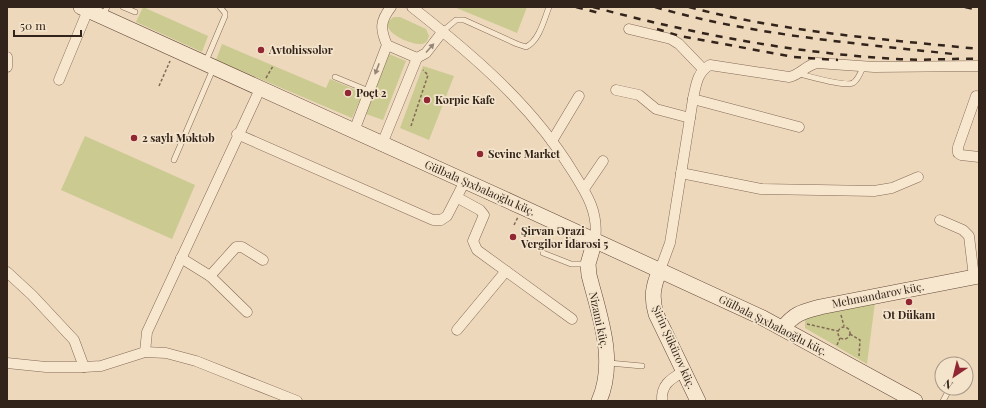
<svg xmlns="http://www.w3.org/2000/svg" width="986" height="408" viewBox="0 0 986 408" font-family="'Playfair Display',serif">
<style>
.green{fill:#caca91}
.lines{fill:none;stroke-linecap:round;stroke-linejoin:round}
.lane-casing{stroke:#846956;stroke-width:6}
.street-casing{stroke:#846956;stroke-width:11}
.secondary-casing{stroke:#654a3a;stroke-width:16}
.path{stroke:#846956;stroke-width:1.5;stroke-dasharray:3 2;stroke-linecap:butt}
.lane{stroke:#f8e7cf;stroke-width:5}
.street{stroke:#f8e7cf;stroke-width:10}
.secondary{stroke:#f8e7cf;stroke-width:15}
.rail{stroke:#33241b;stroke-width:2.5;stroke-dasharray:7 7;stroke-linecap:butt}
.oneway{fill:#968675}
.poi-dot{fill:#922734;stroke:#f4e4cb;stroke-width:1.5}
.labels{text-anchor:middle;stroke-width:3.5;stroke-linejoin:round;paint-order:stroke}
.poi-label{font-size:11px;font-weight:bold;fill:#33241b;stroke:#f4e4cb;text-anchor:start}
.street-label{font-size:11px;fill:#33241b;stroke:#f4e4cb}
</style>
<rect width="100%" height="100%" fill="#edd8bc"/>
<!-- green -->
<g class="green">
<polygon points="143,7 208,36 202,52 136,22"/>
<polygon points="454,7 527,7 517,33"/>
<path d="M 394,17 L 400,17 L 426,29 L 429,36 L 427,41 C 426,42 423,44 422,44 C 412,46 373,29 394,17 Z"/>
<polygon points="222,44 326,88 330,79 363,93 352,118 216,60"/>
<polygon points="389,54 406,61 383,120 366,114"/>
<polygon points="423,66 454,76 429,140 400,128"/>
<polygon points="85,136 195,185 172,239 61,190"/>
<polygon points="875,302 867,364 805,328 805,319 811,315"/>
</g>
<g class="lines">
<!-- lane casing -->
<g class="lane-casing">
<g id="lane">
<polyline points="123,7 135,12"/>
<polyline points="103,16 107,7"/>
<path d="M 443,31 L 456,20 L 464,20 L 517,44 L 526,47 C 539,41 544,20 549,7"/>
<polyline points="206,61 225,16 225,13 220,7"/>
<path d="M 799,74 C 809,76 845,87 853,83 C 858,80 861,72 863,67"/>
<polyline points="335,77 369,91"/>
<polyline points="174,160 213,69"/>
<polyline points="543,253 571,264 587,264"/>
<polyline points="609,363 642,366"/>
<polyline points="943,401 950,388"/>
</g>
</g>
<!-- street casing -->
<g class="street-casing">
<g id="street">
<path d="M 412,7 C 473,55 532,105 573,172 C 587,194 599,213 595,240"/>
<polyline points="629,29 671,39 679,44 703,69"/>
<polyline points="387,45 417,58"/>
<polyline points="7,57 7,67"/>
<polyline points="59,80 88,10"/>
<polyline points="616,90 639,95 656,109 690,118"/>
<polyline points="976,96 958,147 958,153 961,155 979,157"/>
<polyline points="693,99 799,127"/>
<path d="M 354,131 L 387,45 C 380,29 380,21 391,7"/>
<polyline points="237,134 433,220 441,220 447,216 465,181"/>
<polyline points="552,141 579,96"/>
<polyline points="382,144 417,58 426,53 443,31"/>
<polyline points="681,173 761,189 874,191 892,188 918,177"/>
<polyline points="584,189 603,161"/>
<polyline points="458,198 480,210 484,215 473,241 477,250 572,319"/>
<polyline points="940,220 963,230 969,236 974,277"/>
<polyline points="181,258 210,276 247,312"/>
<path d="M 660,270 L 670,243 L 693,99 C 696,85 697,72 710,65 L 789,77 C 800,75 806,65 817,63 L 874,67 L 979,66"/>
<polyline points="7,272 32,295 74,340 84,367"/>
<polyline points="210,276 236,247 242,247 263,260"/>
<polyline points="457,330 506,271"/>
<polyline points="145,352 147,332 260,89"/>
<polyline points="7,363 46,367 84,367 101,366 145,352 166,353 196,361 297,401"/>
<path d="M 662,401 C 661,384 671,379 684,371"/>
</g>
</g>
<!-- secondary casing -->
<g class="secondary-casing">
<g id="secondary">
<polyline points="81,7 522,207 763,318 915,401"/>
<path d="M 595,240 L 588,264 L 589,275 C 599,315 617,360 599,401"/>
<path d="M 660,270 C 653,286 651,297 656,314 L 698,401"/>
<path d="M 783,328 C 795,313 802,312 820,307 L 979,276"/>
</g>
</g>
<!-- path -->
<g class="path">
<polyline points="266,78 273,66"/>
<polyline points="159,86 170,61"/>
<polyline points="411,126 428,75 423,70"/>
<polyline points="514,225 518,217"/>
<polyline points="841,315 844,326"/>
<polyline points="807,324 838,331"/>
<circle cx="844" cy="333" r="6"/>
<polyline points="850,334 860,340 859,356"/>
<polyline points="837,345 840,338"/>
</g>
<!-- lane -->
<use href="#lane" class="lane"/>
<!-- street -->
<use href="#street" class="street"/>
<!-- secondary -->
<use href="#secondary" class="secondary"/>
<!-- rail -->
<g class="rail">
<polyline points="576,7 599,13"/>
<path d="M 593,7 C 693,34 794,53 897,59 C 924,61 952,58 979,59"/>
<path d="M 655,7 C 751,35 853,43 953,54"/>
<path d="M 689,7 C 783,32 882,39 979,49"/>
<polyline points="965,7 979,10"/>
<polyline points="657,29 680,36 794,57 838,60"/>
</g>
</g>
<!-- one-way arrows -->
<defs><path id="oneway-solid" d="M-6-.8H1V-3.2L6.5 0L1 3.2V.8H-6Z"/></defs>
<g class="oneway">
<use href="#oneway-solid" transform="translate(430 48) rotate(-48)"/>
<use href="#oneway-solid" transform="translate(377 69) rotate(111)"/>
</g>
<!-- markers -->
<g class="poi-dot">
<circle cx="261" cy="50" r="4"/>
<circle cx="348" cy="93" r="4"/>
<circle cx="427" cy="100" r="4"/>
<circle cx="134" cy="138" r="4"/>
<circle cx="480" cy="154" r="4"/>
<circle cx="513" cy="237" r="4"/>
<circle cx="909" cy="302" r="4"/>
</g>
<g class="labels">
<!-- poi labels -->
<g class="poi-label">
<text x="269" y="54">Avtohissələr</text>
<text x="356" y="97">Poçt 2</text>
<text x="435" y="104">Kərpic Kafe</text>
<text x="142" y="142">2 saylı Məktəb</text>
<text x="488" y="158">Sevinc Market</text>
<text x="521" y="235">Şirvan Ərazi<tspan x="521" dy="13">Vergilər İdarəsi 5</tspan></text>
<text x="909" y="319" text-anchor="middle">Ət Dükanı</text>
</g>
<!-- street labels -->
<g class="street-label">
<text transform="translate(480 188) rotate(24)" y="4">Gülbala Şıxbalaoğlu küç.</text>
<text transform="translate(878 295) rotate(-11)" y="4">Mehmandarov küç.</text>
<text transform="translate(599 320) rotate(78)" y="4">Nizami küç.</text>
<text transform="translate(773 325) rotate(27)" y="4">Gülbala Şıxbalaoğlu küç.</text>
<text transform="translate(674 347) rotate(66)" y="4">Şirin Şükürov küç.</text>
</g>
</g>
<!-- border -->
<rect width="986" height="408" fill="none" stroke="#33241b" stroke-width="16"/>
<!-- north arrow -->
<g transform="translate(954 376) rotate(215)"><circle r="19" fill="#f4e4cb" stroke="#a79785"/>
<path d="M0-3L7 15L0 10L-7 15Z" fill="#922734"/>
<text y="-6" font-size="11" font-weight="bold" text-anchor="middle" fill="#33241b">N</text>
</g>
<!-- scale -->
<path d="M14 30v6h67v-6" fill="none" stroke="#33241b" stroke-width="2"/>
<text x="20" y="30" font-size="12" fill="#33241b" stroke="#f4e4cb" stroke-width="3" paint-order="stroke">50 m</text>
</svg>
